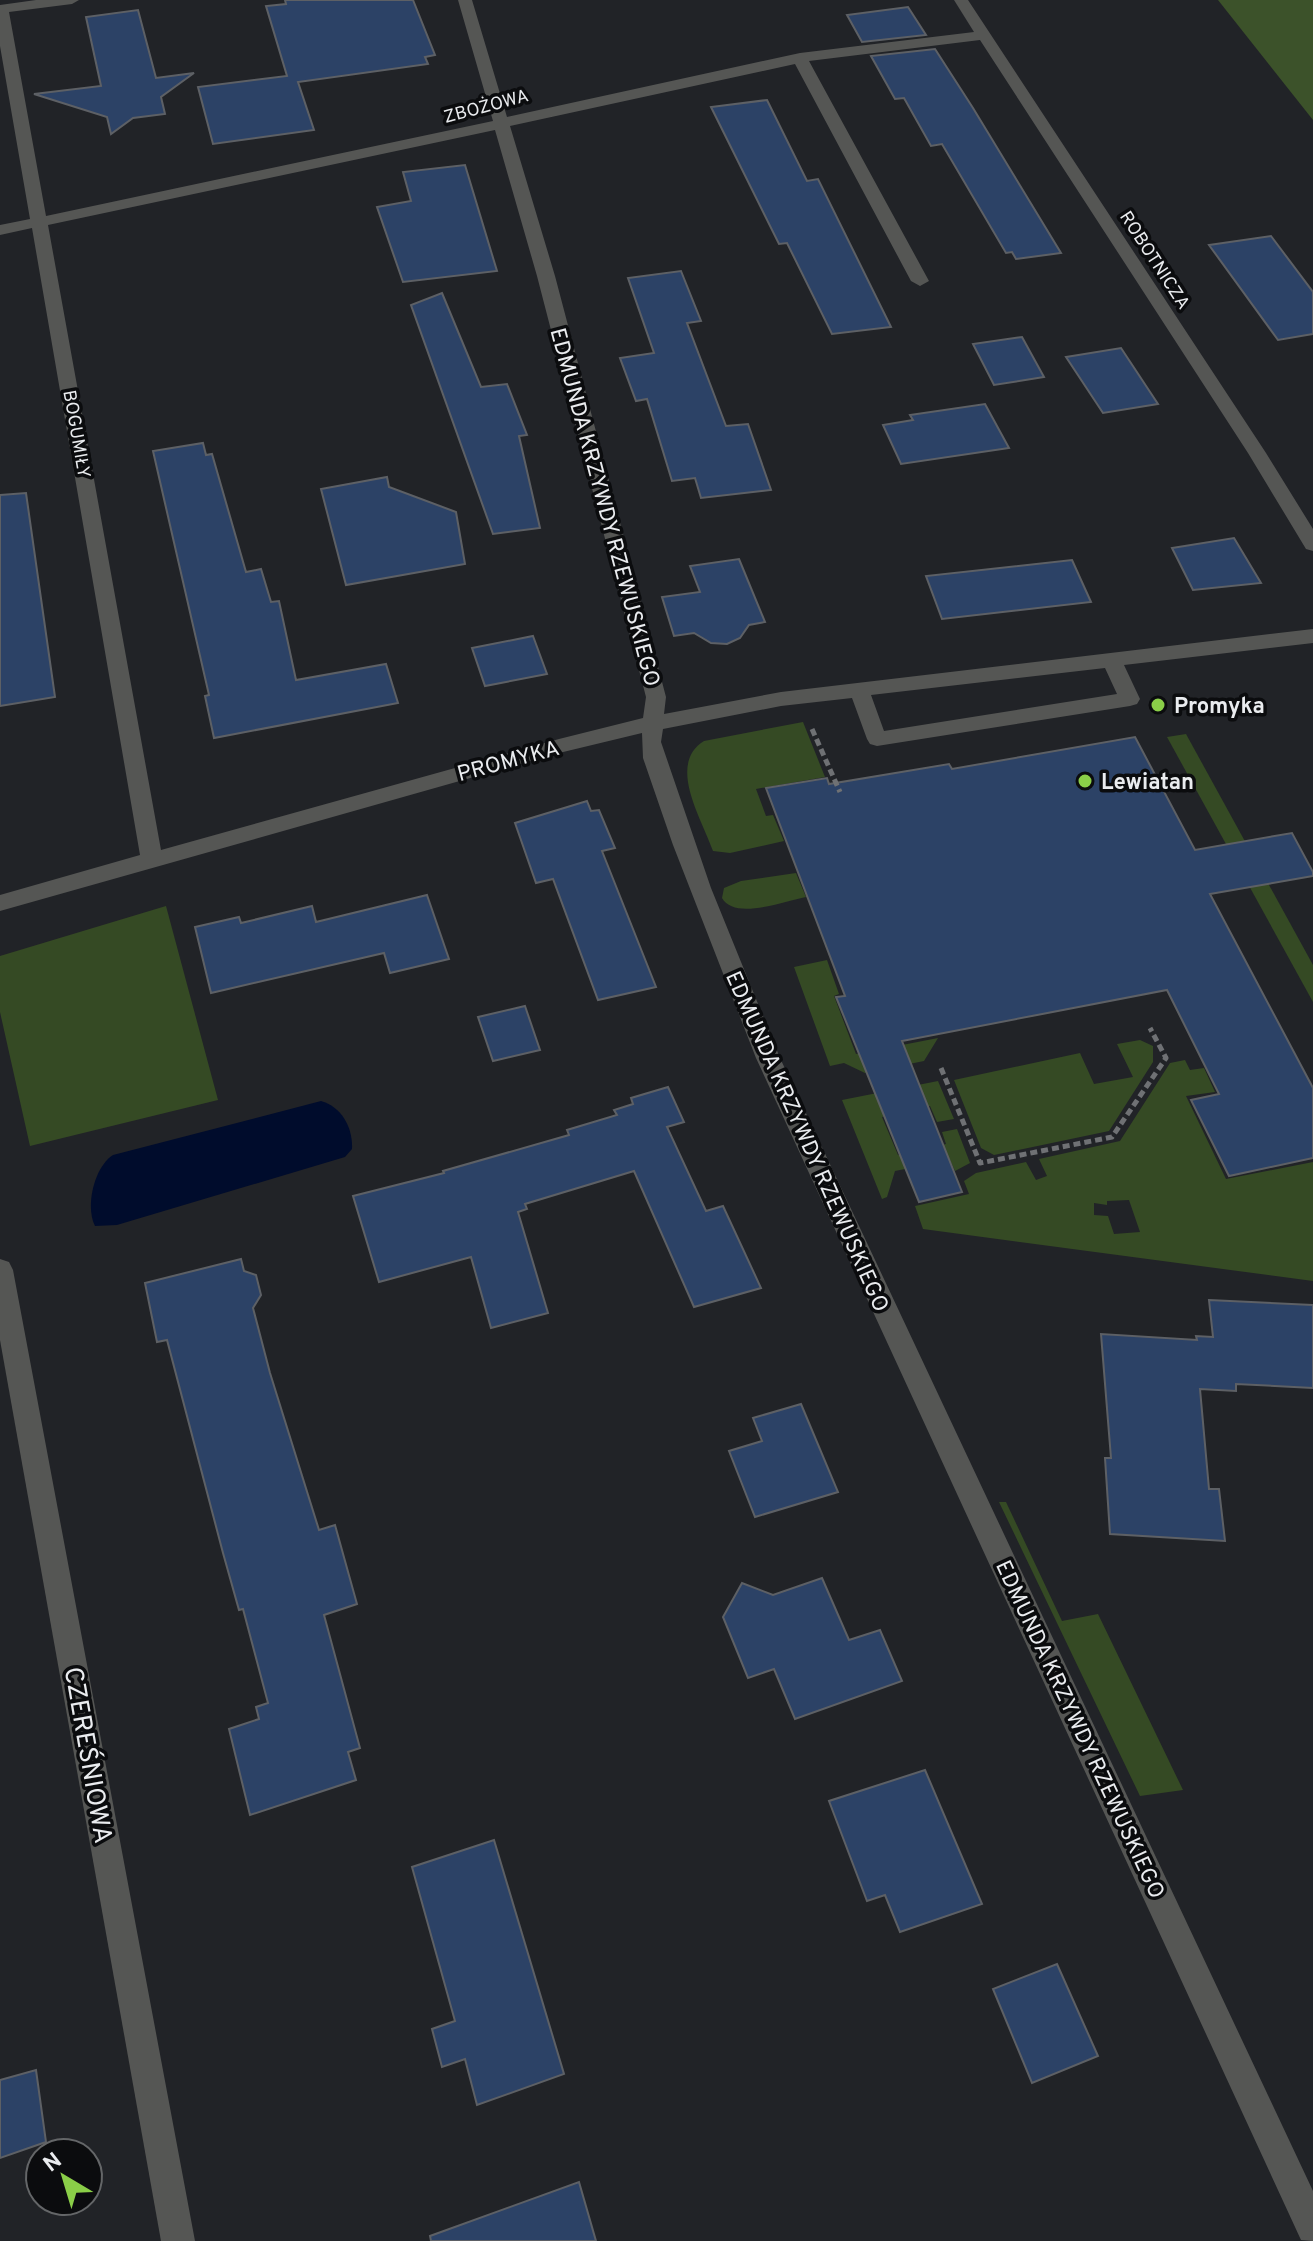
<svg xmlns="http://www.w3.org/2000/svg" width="1313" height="2241" viewBox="0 0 1313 2241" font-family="Overpass,sans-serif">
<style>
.green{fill:#354a24;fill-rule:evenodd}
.forest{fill:#3c522a}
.water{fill:#000c2c}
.building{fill:#2c4266;stroke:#5d6065;stroke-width:2}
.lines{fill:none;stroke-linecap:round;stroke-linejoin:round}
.path{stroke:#6f7174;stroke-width:5;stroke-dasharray:7 4;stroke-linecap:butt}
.minor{fill:#555654;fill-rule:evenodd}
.poi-dot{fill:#8ace48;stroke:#0b0c0e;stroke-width:3}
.labels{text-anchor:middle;stroke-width:7;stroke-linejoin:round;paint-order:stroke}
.far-street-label{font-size:18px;fill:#eaecef;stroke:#0b0c0e}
.street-label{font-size:22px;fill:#eaecef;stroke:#0b0c0e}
.poi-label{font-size:22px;font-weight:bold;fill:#eaecef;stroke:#0b0c0e;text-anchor:start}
.near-street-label{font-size:26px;fill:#eaecef;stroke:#0b0c0e}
</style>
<rect width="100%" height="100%" fill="#212327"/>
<!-- green -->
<g class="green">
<path d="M 803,722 L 825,777 L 756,789 L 766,816 L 773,815 L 784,841 L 730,853 L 713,851 C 701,817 667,764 704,741 Z"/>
<polygon points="1186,734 1313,965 1313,1002 1167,737"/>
<path d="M 796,873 L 806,897 C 782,902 734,920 722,898 L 724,888 L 741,881 Z"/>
<polygon points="166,906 218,1100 30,1146 0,1012 0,956"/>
<polygon points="827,960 839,994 834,996 856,1054 938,1038 924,1061 865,1073 844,1063 830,1066 794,967"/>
<polygon points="1140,1040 1153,1046 1153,1062 1109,1131 994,1155 981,1148 954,1080 1080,1053 1094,1084 1133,1077 1117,1044"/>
<path d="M 1185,1060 L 1190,1070 L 1204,1068 L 1215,1092 L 1186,1096 L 1226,1179 L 1313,1162 L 1313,1281 L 923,1229 L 915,1206 L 969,1194 L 964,1181 L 976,1173 L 1026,1162 L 1036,1180 L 1047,1176 L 1039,1159 L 1120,1141 L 1170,1063 ZM 1129,1200 L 1140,1232 L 1114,1234 L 1108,1216 L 1094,1215 L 1094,1203 L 1107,1205 L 1107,1201 Z"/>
<polygon points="938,1081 954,1119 937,1122 930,1106 882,1117 898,1155 946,1144 942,1132 957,1129 970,1163 955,1171 950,1160 895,1171 887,1197 882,1199 842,1100"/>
<polygon points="999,1502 1006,1502 1062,1621 1098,1614 1183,1790 1140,1796"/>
</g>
<!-- forest -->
<polygon class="forest" points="1218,0 1313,0 1313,120"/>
<!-- water -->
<path class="water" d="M 321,1101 C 342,1107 353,1128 352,1149 L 345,1157 L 117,1225 L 95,1226 C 85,1207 94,1167 113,1155 Z"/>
<!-- building -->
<g class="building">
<polygon points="285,0 413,0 435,55 425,57 428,64 298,82 314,130 213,144 198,87 287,76 266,6 286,4"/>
<polygon points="908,7 926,35 862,42 847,15"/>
<polygon points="138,10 156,78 194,73 161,97 165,114 133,118 111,134 107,117 34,94 101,86 86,17"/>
<polygon points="935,49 973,108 1061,253 1016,259 1012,252 1006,253 942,144 931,146 904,98 895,99 871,56"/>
<polygon points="767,100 807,181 818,179 891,327 832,334 787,243 779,244 711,107"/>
<polygon points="465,165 497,271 403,282 377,207 411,201 403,172"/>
<polygon points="1271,236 1313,292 1313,334 1278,340 1209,245"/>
<polygon points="681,271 701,321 687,323 726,426 748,424 771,490 701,498 695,478 672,481 647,399 636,401 620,358 654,353 628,278"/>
<polygon points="442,293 481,387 507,384 527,435 519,436 540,528 493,534 411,305"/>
<polygon points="1022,337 1044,377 994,385 973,344"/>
<polygon points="1121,348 1158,404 1103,413 1066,357"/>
<polygon points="985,404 1009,448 901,464 883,425 913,420 910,415"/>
<polygon points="203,443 206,455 212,454 246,572 261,569 271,602 279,601 296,680 386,664 398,703 214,738 205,696 209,695 153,451"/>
<polygon points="387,477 389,487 456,512 465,564 346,585 321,489"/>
<polygon points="26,493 55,697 0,706 0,495"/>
<polygon points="1234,538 1261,583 1193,590 1172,548"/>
<polygon points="739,559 765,622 749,625 740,638 727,644 711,643 694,633 674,636 662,597 700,592 690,566"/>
<polygon points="1072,560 1091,602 942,619 926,576"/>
<polygon points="533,636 547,674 485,686 472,648"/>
<polygon points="1135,737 1195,850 1292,833 1313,872 1313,876 1210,894 1313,1088 1313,1158 1229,1176 1191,1100 1219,1094 1167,990 902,1041 962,1192 919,1202 836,997 845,996 766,788 827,778 829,784 949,764 952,769"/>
<polygon points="587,801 591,811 599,810 615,848 602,851 656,987 598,1000 553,879 536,883 515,823"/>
<polygon points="427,895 449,959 390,973 384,953 211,993 195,927 239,917 241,923 312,906 316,922"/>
<polygon points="525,1006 540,1050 493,1061 478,1017"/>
<polygon points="668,1087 684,1122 667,1127 706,1211 723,1206 761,1288 694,1307 634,1171 525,1204 527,1209 518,1212 548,1313 491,1328 471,1257 379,1282 353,1196 444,1173 443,1171 569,1135 567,1130 617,1115 614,1110 633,1104 631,1098"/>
<polygon points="241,1259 244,1271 256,1275 261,1295 253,1308 270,1373 319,1530 335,1525 357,1604 324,1615 360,1748 348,1752 356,1780 250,1815 229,1729 259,1719 256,1707 268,1703 243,1609 239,1610 223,1553 167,1340 157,1342 145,1283"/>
<polygon points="1209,1300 1313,1305 1313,1388 1236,1384 1236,1391 1200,1389 1209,1489 1219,1489 1225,1541 1110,1534 1105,1458 1111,1458 1101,1334 1197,1340 1196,1336 1213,1337"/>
<polygon points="801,1404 838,1492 755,1517 729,1451 762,1441 753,1418"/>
<polygon points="822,1578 849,1640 880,1630 902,1681 795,1719 774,1669 748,1678 723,1617 742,1583 773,1595"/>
<polygon points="925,1770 982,1904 900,1932 885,1895 867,1901 829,1801"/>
<polygon points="494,1840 564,2074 477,2105 465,2059 442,2067 432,2029 455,2021 412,1867"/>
<polygon points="1057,1964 1098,2056 1032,2083 993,1989"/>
<polygon points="36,2070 46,2142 0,2158 0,2080"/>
<polygon points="579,2182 596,2241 431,2241 430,2236"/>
</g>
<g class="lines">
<!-- path -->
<g class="path">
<polyline points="812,729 840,792"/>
<polyline points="941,1068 980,1163 1112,1137 1166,1058 1150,1028"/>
</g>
<!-- minor -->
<g class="minor">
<path d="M 36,0 L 79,0 L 72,4 L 9,12 L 46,216 L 493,121 L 458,0 L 472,0 L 507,117 L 800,53 L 974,32 L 954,0 L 968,0 L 1266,453 L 1313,529 L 1313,551 L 1306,549 L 1248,453 L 980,40 L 809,61 L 929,281 L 920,286 L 911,281 L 795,64 L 510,126 L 555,276 L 666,697 L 664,714 L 781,692 L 1313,629 L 1313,643 L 1124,665 L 1140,699 L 1137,704 L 1130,706 L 877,746 L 870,744 L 867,739 L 852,698 L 781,706 L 663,729 L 661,742 L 711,888 L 780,1058 L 1313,2191 L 1313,2241 L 1301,2240 L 756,1058 L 673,845 L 643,758 L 642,733 L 559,753 L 0,911 L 0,895 L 140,855 L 32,228 L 0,235 L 0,225 L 30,219 L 0,46 L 0,5 ZM 495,130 L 537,276 L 646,697 L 643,718 L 559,739 L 161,850 L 48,225 ZM 1105,668 L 1117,694 L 884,731 L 871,695 Z"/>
<polygon points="0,1259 9,1262 13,1270 195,2241 161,2241 0,1340"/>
</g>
</g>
<!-- markers -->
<g class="poi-dot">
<circle cx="1158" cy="705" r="8"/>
<circle cx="1085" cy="781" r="8"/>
</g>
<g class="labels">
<!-- far-street labels -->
<g class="far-street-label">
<text transform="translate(486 106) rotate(-15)" y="6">ZBOŻOWA</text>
<text transform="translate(1155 260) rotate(57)" y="6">ROBOTNICZA</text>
<text transform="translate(77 434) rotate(80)" y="6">BOGUMIŁY</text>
</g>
<!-- street labels -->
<g class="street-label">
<text transform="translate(606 507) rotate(75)" y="8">EDMUNDA KRZYWDY RZEWUSKIEGO</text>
<text transform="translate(508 760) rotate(-15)" y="8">PROMYKA</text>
<text transform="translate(808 1141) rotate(66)" y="8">EDMUNDA KRZYWDY RZEWUSKIEGO</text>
<text transform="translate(1081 1729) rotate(65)" y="8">EDMUNDA KRZYWDY RZEWUSKIEGO</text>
</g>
<!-- poi labels -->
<g class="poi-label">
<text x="1174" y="713">Promyka</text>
<text x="1101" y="789">Lewiatan</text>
</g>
<!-- near-street labels -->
<g class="near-street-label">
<text transform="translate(89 1755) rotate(80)" y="9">CZEREŚNIOWA</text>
</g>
</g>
<!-- north arrow -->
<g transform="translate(64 2177) rotate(322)"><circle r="38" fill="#0b0c0e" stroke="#646668" stroke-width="2"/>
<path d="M0-6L14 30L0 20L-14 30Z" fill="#8ace48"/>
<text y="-12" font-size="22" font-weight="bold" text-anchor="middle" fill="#eaecef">N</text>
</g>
</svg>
